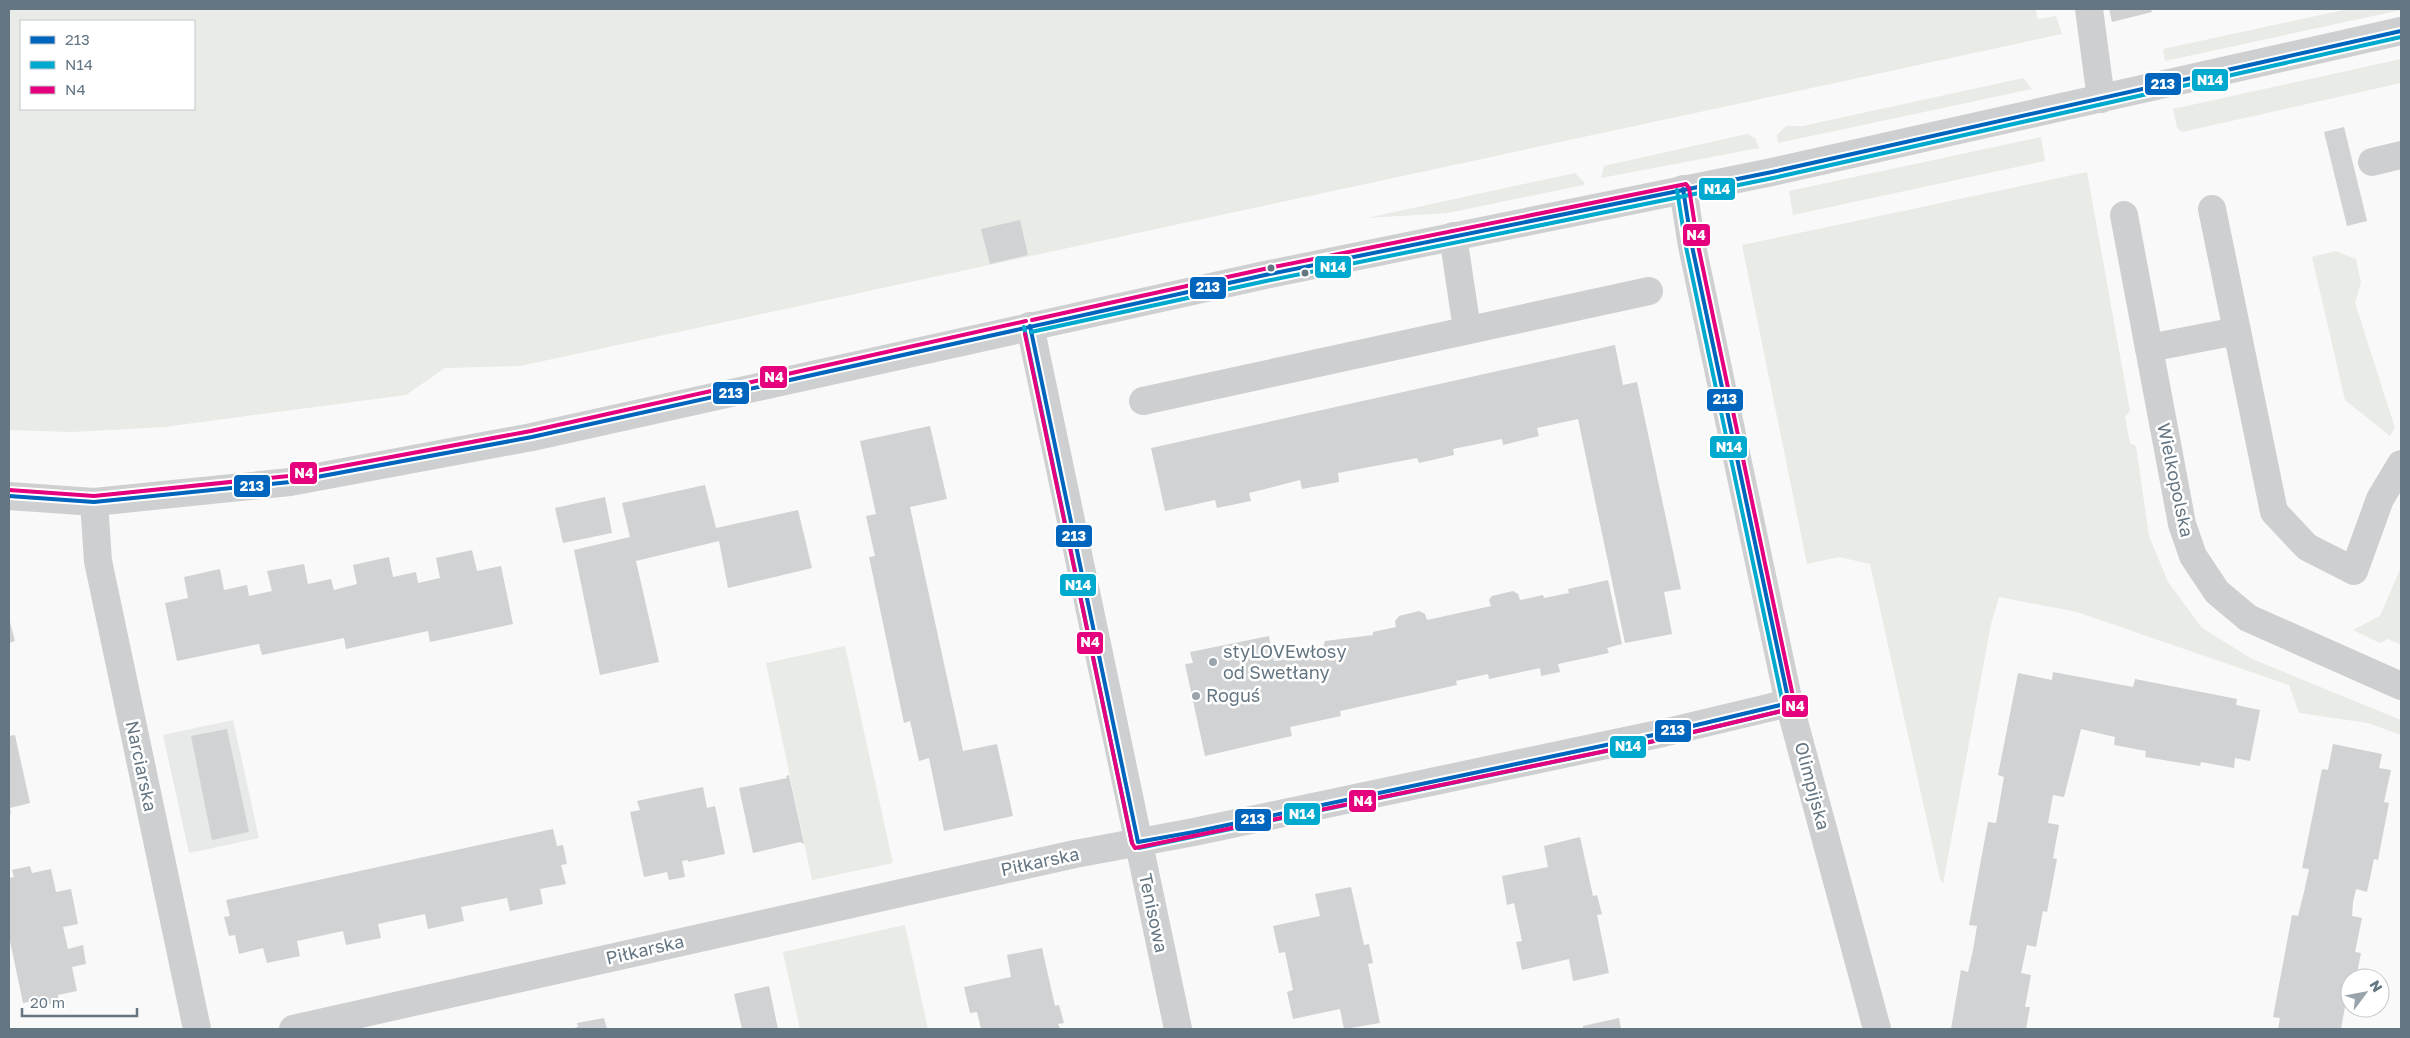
<svg xmlns="http://www.w3.org/2000/svg" width="2410" height="1038" viewBox="0 0 2410 1038" font-family="'Golos Text',sans-serif">
<style>
.built{fill:#e8e9e9}
.green{fill:#e8ebe6;fill-rule:evenodd}
.building{fill:#d0d2d3}
.lines{fill:none;stroke-linecap:round;stroke-linejoin:round}
.minor{stroke:#cecfd0;stroke-width:28}
.tertiary{stroke:#cecfd0;stroke-width:28}
.bus-1-casing{stroke:#fff;stroke-width:8}
.bus-2-casing{stroke:#fff;stroke-width:8}
.bus-3-casing{stroke:#fff;stroke-width:8}
.bus-1{stroke:#0065bd;stroke-width:4}
.bus-2{stroke:#00a9ce;stroke-width:4}
.bus-3{stroke:#e5007d;stroke-width:4}
.bus-dot{fill:#657683;stroke:#fff;stroke-width:2}
.poi-dot{fill:#99a4ac;stroke:#fff;stroke-width:2}
.labels{text-anchor:middle;stroke-width:5;stroke-linejoin:round;paint-order:stroke}
.street-label{font-size:18px;fill:#657683;stroke:#fff}
.poi-label{font-size:18px;fill:#657683;stroke:#fff;text-anchor:start}
.line-badge{stroke:#fff;stroke-width:2}
.badge-label{font-size:14px;text-anchor:middle;font-weight:bold;fill:#fff}
</style>
<rect width="100%" height="100%" fill="#f9f9f9"/>
<!-- built -->
<polygon class="built" points="233,720 259,838 189,853 163,735"/>
<!-- green -->
<g class="green">
<path d="M 9,9 L 2036,9 L 2037,19 L 2056,16 L 2062,34 L 520,366 L 445,368 L 406,395 L 164,427 L 72,432 L 9,430 ZM 21,21 L 194,21 L 194,109 L 21,109 Z"/>
<polygon points="2348,9 2401,10 2165,61 2163,49"/>
<polygon points="2401,59 2401,83 2182,132 2177,128 2173,109"/>
<polygon points="2023,78 2032,89 1778,143 1777,135 1786,126 1803,126"/>
<polygon points="1747,134 1755,138 1759,148 1601,178 1604,166"/>
<polygon points="2041,137 2045,161 1793,215 1789,191"/>
<polygon points="2087,172 2130,411 2125,417 2130,443 2136,446 2149,536 2168,582 2202,628 2252,659 2401,720 2401,735 2368,723 2299,713 2289,685 2077,612 1999,597 1991,624 1943,884 1940,879 1870,564 1839,557 1807,564 1742,245"/>
<polygon points="1575,173 1585,183 1583,185 1448,213 1367,218"/>
<polygon points="2335,251 2356,259 2361,283 2355,303 2395,428 2390,436 2345,400 2312,257"/>
<polygon points="2401,567 2401,645 2388,639 2380,643 2353,630 2380,616"/>
<polygon points="845,646 893,863 812,880 766,663"/>
<polygon points="905,925 928,1029 800,1029 783,952"/>
</g>
<!-- building -->
<g class="building">
<polygon points="2109,9 2151,9 2152,12 2112,22"/>
<polygon points="2344,127 2367,221 2347,226 2324,132"/>
<polygon points="1020,220 1028,255 990,264 981,229"/>
<polygon points="1615,345 1623,385 1637,382 1681,589 1664,592 1672,634 1625,643 1578,419 1537,428 1539,436 1503,445 1502,439 1453,449 1454,455 1419,463 1417,458 1338,473 1339,482 1302,489 1300,480 1249,493 1251,501 1217,508 1215,500 1165,511 1151,448"/>
<polygon points="930,426 947,499 910,507 963,751 997,744 1013,816 944,831 929,758 919,761 910,721 904,723 869,557 875,556 866,516 876,514 860,441"/>
<polygon points="705,485 716,528 798,510 812,568 728,588 719,541 636,561 659,662 600,675 574,550 630,537 622,503"/>
<polygon points="605,497 612,533 563,543 555,508"/>
<polygon points="472,550 477,571 501,566 513,624 430,642 428,631 346,649 344,638 262,655 259,644 177,661 165,603 188,598 184,577 220,569 224,590 247,585 249,596 272,591 267,571 304,564 308,584 331,579 334,590 357,584 353,565 389,557 393,577 416,572 418,583 440,578 436,558"/>
<polygon points="1608,580 1622,644 1607,648 1609,653 1558,664 1560,672 1541,676 1540,668 1489,679 1488,674 1456,681 1457,685 1340,711 1341,716 1290,727 1292,736 1205,756 1185,664 1193,663 1190,652 1269,636 1274,661 1300,657 1302,651 1323,647 1325,641 1373,635 1373,632 1396,627 1395,621 1399,616 1419,611 1425,614 1427,620 1491,606 1489,600 1492,596 1513,591 1518,594 1520,600 1543,595 1544,598 1569,593 1568,589"/>
<polygon points="9,618 15,641 9,643"/>
<polygon points="2053,672 2133,687 2135,679 2237,699 2236,705 2260,710 2250,761 2235,758 2234,768 2201,762 2200,766 2145,757 2146,751 2114,745 2115,737 2081,729 2064,797 2053,795 2048,823 2059,825 2053,858 2057,859 2047,912 2043,911 2036,947 2027,945 2021,973 2031,975 2025,1007 2030,1007 2026,1029 1951,1029 1961,970 1968,972 1973,950 1977,926 1969,925 1988,822 1996,823 2004,777 1998,775 2018,673 2052,680"/>
<polygon points="227,729 249,832 212,840 191,736"/>
<polygon points="15,735 30,803 10,808 11,814 9,815 9,736"/>
<polygon points="2333,744 2382,754 2379,768 2391,770 2384,802 2389,803 2378,860 2374,859 2367,892 2356,889 2353,902 2352,916 2362,918 2355,952 2361,953 2356,978 2350,978 2350,1008 2345,1007 2341,1029 2278,1029 2280,1018 2273,1017 2292,915 2298,916 2304,892 2309,869 2302,868 2322,769 2328,770"/>
<polygon points="789,775 804,844 800,842 753,853 739,788 787,778 786,776"/>
<polygon points="703,787 707,808 715,806 725,854 688,862 688,860 682,861 685,877 669,880 667,872 644,877 630,812 640,810 637,801"/>
<polygon points="553,829 557,846 563,845 567,864 561,865 566,884 540,889 543,904 510,911 507,898 461,907 464,921 428,929 425,914 401,919 378,924 381,938 346,945 343,931 297,941 300,956 267,963 263,948 239,954 235,935 229,936 224,917 230,916 226,900"/>
<polygon points="1580,837 1593,896 1597,895 1602,914 1597,915 1609,973 1573,981 1569,959 1522,970 1516,942 1522,941 1514,903 1507,905 1502,876 1548,867 1544,846"/>
<polygon points="30,866 32,873 51,869 56,892 71,889 78,924 63,927 68,949 83,945 86,964 72,967 77,991 58,995 59,1002 41,1006 40,999 23,1003 9,936 9,878 14,877 12,870"/>
<polygon points="1351,887 1364,945 1369,944 1373,963 1368,964 1380,1023 1344,1029 1340,1009 1293,1019 1287,992 1293,990 1285,952 1279,953 1273,926 1320,916 1315,894"/>
<polygon points="1042,948 1055,1006 1059,1005 1064,1023 1058,1024 1060,1029 981,1029 977,1012 970,1013 964,987 1011,977 1007,955"/>
<polygon points="769,986 778,1029 742,1029 734,994"/>
<polygon points="604,1018 607,1029 570,1029 578,1027 577,1023"/>
<polygon points="1619,1018 1621,1029 1583,1029 1583,1026"/>
</g>
<g class="lines">
<!-- minor -->
<g class="minor">
<polyline points="2089,9 2101,99"/>
<polyline points="2372,162 2401,155"/>
<polyline points="1683,189 1692,246 1789,703 1877,1029"/>
<polyline points="2212,209 2237,331"/>
<polyline points="2124,215 2182,524 2193,556 2217,592 2248,618 2401,686"/>
<polyline points="1453,236 1467,329"/>
<polyline points="1030,326 1178,1029"/>
<polyline points="2149,348 2237,331 2274,512 2307,547 2354,571 2380,499 2401,464"/>
<polyline points="1143,401 1649,291"/>
<polyline points="94,502 98,561 197,1029"/>
<polyline points="293,1029 1075,854 1194,832 1663,733 1789,703"/>
</g>
<!-- tertiary -->
<polyline class="tertiary" points="9,496 94,502 290,482 532,437 1265,275 1772,172 2401,31"/>
<!-- bus-1 casing -->
<g class="bus-1-casing">
<g id="bus-1">
<polyline points="1030,326 1138,842 1194,832 1663,733 1789,703 1692,246 1683,189"/>
<polyline points="9,496 94,502 290,482 532,437 1265,275 1772,172 2401,31"/>
</g>
</g>
<!-- bus-2 casing -->
<g class="bus-2-casing">
<g id="bus-2">
<polyline points="1677,190 1686,247 1783,704"/>
<polyline points="1024,327 1132,843"/>
<polyline points="1031,332 1266,281 1773,178 2401,37"/>
<polyline points="1139,848 1664,739 1790,709"/>
</g>
</g>
<!-- bus-3 casing -->
<g class="bus-3-casing">
<g id="bus-3">
<polyline points="1025,334 1132,843 1135,848 1664,739 1790,709 1795,706 1698,245 1689,188 1686,184 1264,269 1032,320"/>
<polyline points="9,490 94,496 289,476 531,431 1026,321"/>
</g>
</g>
<!-- bus-1 -->
<use href="#bus-1" class="bus-1"/>
<!-- bus-2 -->
<use href="#bus-2" class="bus-2"/>
<!-- bus-3 -->
<use href="#bus-3" class="bus-3"/>
</g>
<!-- markers -->
<g class="bus-dot">
<circle cx="1271" cy="268" r="4.5"/>
<circle cx="1305" cy="273" r="4.5"/>
</g>
<g class="poi-dot">
<circle cx="1213" cy="662" r="5"/>
<circle cx="1196" cy="696" r="5"/>
</g>
<g class="labels">
<!-- street labels -->
<g class="street-label">
<text transform="translate(2175 480) rotate(78)" y="6">Wielkopolska</text>
<text transform="translate(141 766) rotate(78)" y="6">Narciarska</text>
<text transform="translate(1812 786) rotate(75)" y="6">Olimpijska</text>
<text transform="translate(1040 862) rotate(-12)" y="6">Piłkarska</text>
<text transform="translate(1153 913) rotate(78)" y="6">Tenisowa</text>
<text transform="translate(645 950) rotate(-13)" y="6">Piłkarska</text>
</g>
<!-- poi labels -->
<g class="poi-label">
<text x="1223" y="658">styLOVEwłosy<tspan x="1223" dy="21">od Swetłany</tspan></text>
<text x="1206" y="702">Roguś</text>
</g>
</g>
<g class="line-badge">
<rect x="2191" y="68" width="38" height="24" rx="5" fill="#00a9ce"/>
<rect x="2144" y="72" width="38" height="24" rx="5" fill="#0065bd"/>
<rect x="1698" y="177" width="38" height="24" rx="5" fill="#00a9ce"/>
<rect x="1682" y="223" width="29" height="24" rx="5" fill="#e5007d"/>
<rect x="1314" y="255" width="38" height="24" rx="5" fill="#00a9ce"/>
<rect x="1189" y="276" width="38" height="24" rx="5" fill="#0065bd"/>
<rect x="759" y="365" width="29" height="24" rx="5" fill="#e5007d"/>
<rect x="712" y="381" width="38" height="24" rx="5" fill="#0065bd"/>
<rect x="1706" y="388" width="38" height="24" rx="5" fill="#0065bd"/>
<rect x="1709" y="435" width="39" height="24" rx="5" fill="#00a9ce"/>
<rect x="289" y="461" width="29" height="24" rx="5" fill="#e5007d"/>
<rect x="233" y="474" width="38" height="24" rx="5" fill="#0065bd"/>
<rect x="1055" y="524" width="38" height="24" rx="5" fill="#0065bd"/>
<rect x="1059" y="573" width="38" height="24" rx="5" fill="#00a9ce"/>
<rect x="1076" y="631" width="28" height="24" rx="5" fill="#e5007d"/>
<rect x="1781" y="694" width="28" height="24" rx="5" fill="#e5007d"/>
<rect x="1654" y="719" width="38" height="24" rx="5" fill="#0065bd"/>
<rect x="1609" y="735" width="38" height="24" rx="5" fill="#00a9ce"/>
<rect x="1348" y="789" width="29" height="24" rx="5" fill="#e5007d"/>
<rect x="1283" y="802" width="38" height="24" rx="5" fill="#00a9ce"/>
<rect x="1234" y="808" width="38" height="24" rx="5" fill="#0065bd"/>
</g>
<g class="badge-label">
<text x="2210" y="85">N14</text>
<text x="2163" y="89">213</text>
<text x="1717" y="194">N14</text>
<text x="1696" y="240">N4</text>
<text x="1333" y="272">N14</text>
<text x="1208" y="292">213</text>
<text x="774" y="382">N4</text>
<text x="731" y="398">213</text>
<text x="1725" y="404">213</text>
<text x="1729" y="452">N14</text>
<text x="304" y="478">N4</text>
<text x="252" y="491">213</text>
<text x="1074" y="541">213</text>
<text x="1078" y="590">N14</text>
<text x="1090" y="647">N4</text>
<text x="1795" y="711">N4</text>
<text x="1673" y="735">213</text>
<text x="1628" y="751">N14</text>
<text x="1363" y="806">N4</text>
<text x="1302" y="819">N14</text>
<text x="1253" y="824">213</text>
</g>
<!-- border -->
<rect width="2410" height="1038" fill="none" stroke="#657683" stroke-width="20"/>
<!-- legend -->
<rect x="20" y="20" width="175" height="90" fill="#ffffff" stroke="#c1c8cd"/>
<rect x="30" y="36" width="25" height="8" fill="#0065bd" stroke="#c1c8cd"/>
<text x="65" y="45" font-size="15" fill="#657683">213</text>
<rect x="30" y="61" width="25" height="8" fill="#00a9ce" stroke="#c1c8cd"/>
<text x="65" y="70" font-size="15" fill="#657683">N14</text>
<rect x="30" y="86" width="25" height="8" fill="#e5007d" stroke="#c1c8cd"/>
<text x="65" y="95" font-size="15" fill="#657683">N4</text>
<!-- north arrow -->
<g transform="translate(2365 993) rotate(58)"><circle r="24" fill="#ffffff" stroke="#c1c8cd"/>
<path d="M0-4L9 19L0 12L-9 19Z" fill="#99a4ac"/>
<text y="-8" font-size="14" font-weight="bold" text-anchor="middle" fill="#657683">N</text>
</g>
<!-- scale -->
<path d="M22 1008v8h115v-8" fill="none" stroke="#657683" stroke-width="2.5"/>
<text x="30" y="1008" font-size="15" fill="#657683" stroke="#ffffff" stroke-width="4" paint-order="stroke">20 m</text>
</svg>
